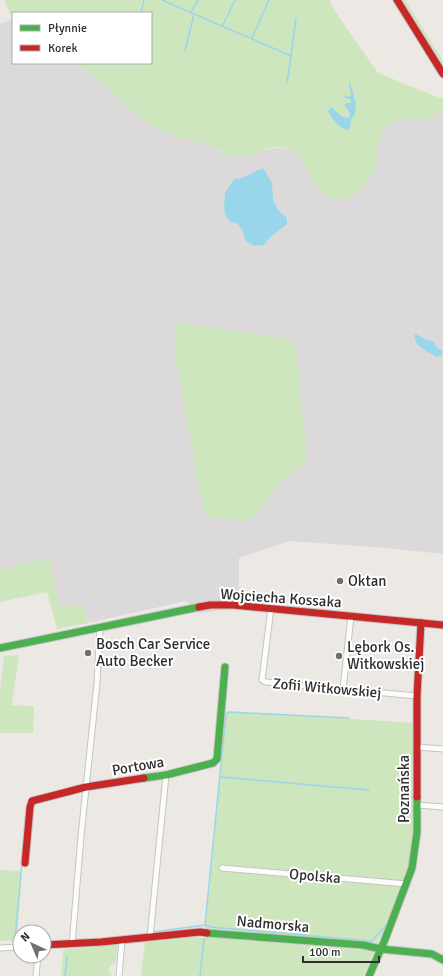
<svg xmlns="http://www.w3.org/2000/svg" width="443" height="976" font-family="Signika,sans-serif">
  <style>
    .industrial { fill: #dcd9db }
    .green { fill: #cee6be }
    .water { fill: #99d6ec }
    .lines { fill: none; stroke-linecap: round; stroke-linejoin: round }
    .stream { stroke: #99d6ec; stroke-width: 1.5 }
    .street-casing { stroke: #c5c4c5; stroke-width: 7 }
    .fast-casing { stroke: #c5c4c5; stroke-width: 9 }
    .jam-casing { stroke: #c5c4c5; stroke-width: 9 }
    .street { stroke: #fcfcfb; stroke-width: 5 }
    .fast { stroke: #4caf50; stroke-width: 7 }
    .jam { stroke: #c62828; stroke-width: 7 }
    .poi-dot { fill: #706f6e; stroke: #fff; stroke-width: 1.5 }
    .labels { text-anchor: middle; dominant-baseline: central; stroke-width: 4; stroke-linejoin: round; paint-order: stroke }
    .poi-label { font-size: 15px; fill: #2e2e2e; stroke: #fff; text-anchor: start }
    .street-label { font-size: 15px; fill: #2e2e2e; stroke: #fff }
  </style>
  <rect width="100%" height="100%" fill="#ece8e4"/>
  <polygon class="industrial" points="13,19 13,63 76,63 123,101 129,109 196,142 211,146 220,152 265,150 282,147 297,153 305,165 313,181 328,196 345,200 364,188 376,168 378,146 383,128 402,119 425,120 443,110 443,554 387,548 290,541 239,558 239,608 200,613 186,601 88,623 83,604 60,608 49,558 0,570 0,24"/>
  <g class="green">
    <path d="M4,0h326l2,7 46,66 62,25 3,-1v13l-18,10 -23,-1 -19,9 -5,18 -2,22 -12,20 -19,12c-5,-1 -13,-1 -18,-4 -21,-14 -16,-39 -43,-49 -11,-3 -33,10 -45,9 -11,0 -19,-5 -28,-9 -14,-7 -30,-8 -44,-14 -14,-5 -36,-20 -44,-32l-47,-38h75v-50h-138v6z"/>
    <polygon points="401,0 405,0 443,61 443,68"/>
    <polygon points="177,322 290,339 296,345 307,462 282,480 258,513 245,521 215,518 204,514 174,351"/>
    <polygon points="49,558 60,608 83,604 88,623 57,629 47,592 0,602 0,570"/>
    <polygon points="19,655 12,705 34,706 33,733 0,733 0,690 4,656"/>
    <polygon points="231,711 414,723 414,832 408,872 382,937 378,943 205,928 226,715 228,712"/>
    <polygon points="0,870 22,871 17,940 0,941"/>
    <polygon points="199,937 199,938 205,938 205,937 374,951 363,976 141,976 145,942"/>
    <polygon points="117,945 116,961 108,969 112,976 61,976 63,950"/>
  </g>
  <g class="water">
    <path d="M350,82l6,22 -1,10 -4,6 -1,8 -3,2c-10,-4 -14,-10 -19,-19l3,-4c6,4 10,12 18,11l1,-5 -6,-8 3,-2h4v-3l-7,-3 1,-2 3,2 3,-2 -2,-9z"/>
    <path d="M263,168l9,15 1,17 5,10 9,8v6l-17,13 -6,8 -10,1 -9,-6 -2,-9 -6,-8 -7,-1 -5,-7 -1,-8 1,-14 9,-14c11,0 18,-7 29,-11z"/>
    <polygon points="416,334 427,340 433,341 437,348 442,350 442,355 437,357 426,351 417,344 414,336"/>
  </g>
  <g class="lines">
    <g class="stream">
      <polyline points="162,0 291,56 296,18"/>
      <polyline points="191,12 198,0"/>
      <polyline points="141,13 144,0"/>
      <polyline points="223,25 235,0"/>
      <polyline points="252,38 269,0"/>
      <polyline points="185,51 194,14"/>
      <polyline points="287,83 291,56"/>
      <polyline points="221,777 369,790"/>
      <polyline points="205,925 226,715 228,712 349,718"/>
      <polyline points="153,932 205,925 211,927 372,941 388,923"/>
      <polyline points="15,939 22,861"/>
      <polyline points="65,976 67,956"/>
      <polyline points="200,976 204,939"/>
    </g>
    <defs>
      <g id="street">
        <polyline points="271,608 262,680 266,682 417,696"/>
        <polyline points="343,689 351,616"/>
        <polyline points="417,747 443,749"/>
        <polyline points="417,805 443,807"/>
        <polyline points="222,868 407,884"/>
        <polyline points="150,937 166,775"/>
        <polyline points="72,945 81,836 97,683 100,627"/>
        <polyline points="0,948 20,947"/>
        <polyline points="36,976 38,956"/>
        <polyline points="119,976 122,940"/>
      </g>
      <g id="fast">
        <polyline points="0,648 199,607"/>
        <polyline points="144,778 166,775 213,763 217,759 225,667"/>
        <polyline points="207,933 363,945 381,949 432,954 443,960"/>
        <polyline points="369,976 384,942 412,868 417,832 417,797"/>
      </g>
      <g id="jam">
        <polyline points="397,0 443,74"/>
        <polyline points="199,607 210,605 233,605 443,625"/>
        <polyline points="417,797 417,696 421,623"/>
        <polyline points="25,863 30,807 32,801 86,787 144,778"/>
        <polyline points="44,945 101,942 200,932 207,933"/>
      </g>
    </defs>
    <use href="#street" class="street-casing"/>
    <use href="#fast" class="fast-casing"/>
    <use href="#jam" class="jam-casing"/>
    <use href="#street" class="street"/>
    <use href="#fast" class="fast"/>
    <use href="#jam" class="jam"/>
  </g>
  <g class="poi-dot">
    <circle cx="340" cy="581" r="4"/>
    <circle cx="88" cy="653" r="4"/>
    <circle cx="339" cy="656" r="4"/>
  </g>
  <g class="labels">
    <g class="poi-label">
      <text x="348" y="581">Oktan</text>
      <text x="96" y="644">Bosch Car Service<tspan x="96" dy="17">Auto Becker</tspan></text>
      <text x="347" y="647">Lębork Os.<tspan x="347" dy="17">Witkowskiej</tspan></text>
    </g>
    <g class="street-label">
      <text transform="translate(281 598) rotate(4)">Wojciecha Kossaka</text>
      <text transform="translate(327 688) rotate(5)">Zofii Witkowskiej</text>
      <text transform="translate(138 766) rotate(-10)">Portowa</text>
      <text transform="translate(404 789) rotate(-90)">Poznańska</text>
      <text transform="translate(315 876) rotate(5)">Opolska</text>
      <text transform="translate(273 924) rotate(5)">Nadmorska</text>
    </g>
  </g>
  <rect x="12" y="12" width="140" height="52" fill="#ffffff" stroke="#ababab"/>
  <rect x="20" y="25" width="20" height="6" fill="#4caf50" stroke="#ababab"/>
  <text x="48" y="32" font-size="12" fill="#2e2e2e">Płynnie</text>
  <rect x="20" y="45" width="20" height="6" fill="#c62828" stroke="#ababab"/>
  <text x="48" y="52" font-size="12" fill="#2e2e2e">Korek</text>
  <g transform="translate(32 944) rotate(316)"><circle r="19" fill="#ffffff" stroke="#ababab"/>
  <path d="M0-3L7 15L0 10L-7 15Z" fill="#706f6e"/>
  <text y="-6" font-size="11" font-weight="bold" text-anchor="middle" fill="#2e2e2e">N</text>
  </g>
  <path d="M303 956v6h76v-6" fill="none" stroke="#2e2e2e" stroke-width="2"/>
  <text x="309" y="956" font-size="12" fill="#2e2e2e" stroke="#ffffff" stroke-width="3" paint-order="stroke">100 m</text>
</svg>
